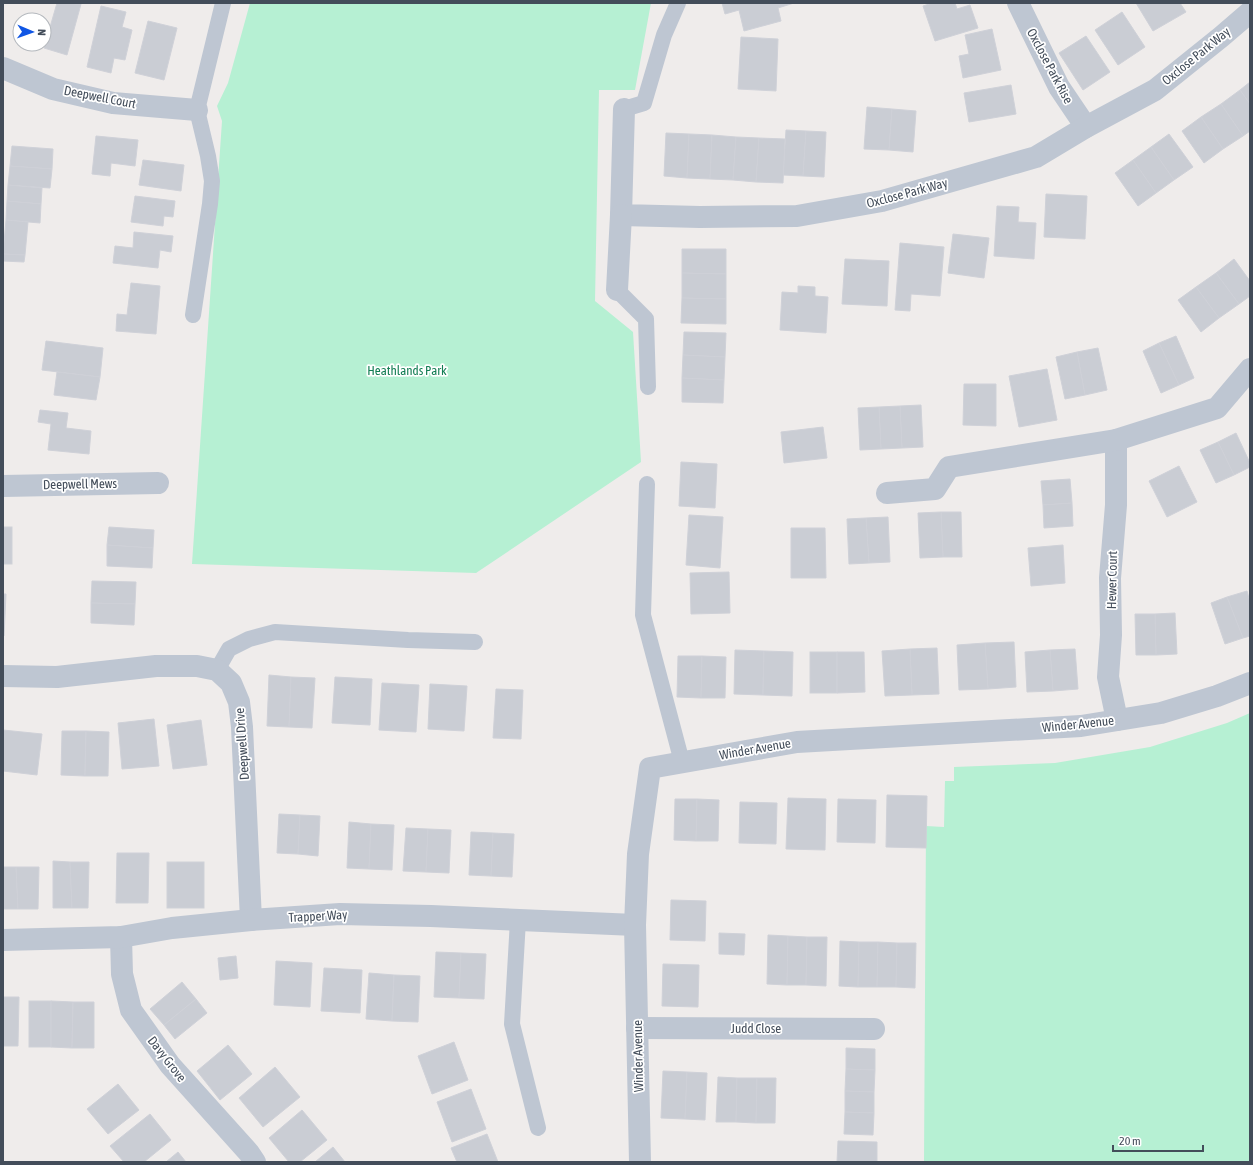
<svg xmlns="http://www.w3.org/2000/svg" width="1253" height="1165" font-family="'Asap Condensed',sans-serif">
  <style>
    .green { fill: #b6f0d3 }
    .building { fill: #cacdd4; stroke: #cfd1d8 }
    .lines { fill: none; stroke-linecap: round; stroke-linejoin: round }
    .service { stroke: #bec6d2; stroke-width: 16 }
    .minor { stroke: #bec6d2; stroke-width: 22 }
    .labels { text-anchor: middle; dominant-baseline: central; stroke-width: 3.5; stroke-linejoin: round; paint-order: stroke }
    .street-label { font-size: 13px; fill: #434d5a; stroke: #fff }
    .park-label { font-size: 13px; fill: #127d53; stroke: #fff }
  </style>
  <rect width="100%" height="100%" fill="#efeceb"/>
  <g class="green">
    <polygon points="250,3 651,3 635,90 599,90 595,301 633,332 641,462 476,573 192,564 222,121 217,106 228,83"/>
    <polygon points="1250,713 1250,1162 924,1162 926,826 944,827 945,781 954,781 954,767 1055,763 1150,747 1227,723"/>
  </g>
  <g class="building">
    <polygon points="57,3 81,4 67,55 44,48"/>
    <polygon points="722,3 794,3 778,8 781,21 744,31 739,10 725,14"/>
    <polygon points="932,3 955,3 957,9 970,5 978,28 935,41 923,6"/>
    <polygon points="1136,3 1180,3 1186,12 1153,31"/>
    <polygon points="101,6 126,12 122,27 132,30 125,60 114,58 111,73 87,67"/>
    <polygon points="1122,12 1145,47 1118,65 1095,30"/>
    <polygon points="148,21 177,28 164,80 135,73"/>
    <polygon points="992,29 1001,70 963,78 959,56 969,54 965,35"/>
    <polygon points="1086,36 1110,72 1083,90 1059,53"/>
    <polygon points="741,37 778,39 776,91 738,89"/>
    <polygon points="1250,82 1250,104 1240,90"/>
    <polygon points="1011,85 1016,114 969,122 964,93"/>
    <polygon points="1240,90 1250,104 1250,131 1243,136 1221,104"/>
    <polygon points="1221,104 1243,136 1223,149 1201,117"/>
    <polygon points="867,107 892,109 889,150 864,149"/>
    <polygon points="892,109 916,111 913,152 889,150"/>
    <polygon points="1201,117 1223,149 1204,163 1182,131"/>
    <polygon points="786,130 806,131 803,176 783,175"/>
    <polygon points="806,131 826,132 824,177 803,176"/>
    <polygon points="666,133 689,134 687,178 664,176"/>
    <polygon points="689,134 712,135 710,179 687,178"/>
    <polygon points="1169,134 1193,167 1174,180 1151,147"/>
    <polygon points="712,135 736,137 733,180 710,179"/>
    <polygon points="96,136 138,140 135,166 111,163 110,176 92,174"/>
    <polygon points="736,137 759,138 756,182 733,180"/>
    <polygon points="759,138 785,139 783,183 756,182"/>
    <polygon points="12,146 53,149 52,169 10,166"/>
    <polygon points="1151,147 1174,180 1156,193 1133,160"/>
    <polygon points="143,160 184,165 181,191 139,185"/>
    <polygon points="1133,160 1156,193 1138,206 1115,173"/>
    <polygon points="10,166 52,169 50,188 8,185"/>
    <polygon points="8,185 42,188 41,204 7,201"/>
    <polygon points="1046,194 1087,196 1085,239 1044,237"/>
    <polygon points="135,196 175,201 173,217 164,216 163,226 131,222"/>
    <polygon points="7,201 41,204 40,223 6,220"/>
    <polygon points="997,206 1019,207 1018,222 1036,223 1034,259 994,256"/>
    <polygon points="6,220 28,222 25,255 3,254"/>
    <polygon points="134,232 173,236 171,252 160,250 158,268 113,263 115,246 133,248"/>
    <polygon points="953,234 989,238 984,278 948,273"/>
    <polygon points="3,243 3,254 25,255 24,262 3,261"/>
    <polygon points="900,243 944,247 940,296 911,294 910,311 895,310"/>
    <polygon points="682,249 726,249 726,274 682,273"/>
    <polygon points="845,259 889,261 887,306 842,304"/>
    <polygon points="1234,259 1250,281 1250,296 1239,304 1216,273"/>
    <polygon points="682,273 726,274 726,299 682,298"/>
    <polygon points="1216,273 1239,304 1219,318 1196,287"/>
    <polygon points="131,283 160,286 156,334 116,331 117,314 127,315"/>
    <polygon points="798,286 815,287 815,296 828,297 826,333 780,330 782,292 798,293"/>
    <polygon points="1196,287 1219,318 1201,332 1178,300"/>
    <polygon points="682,298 726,299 726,324 681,323"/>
    <polygon points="684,332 726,333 725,357 683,355"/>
    <polygon points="1176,336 1194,378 1179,385 1159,343"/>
    <polygon points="46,341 103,348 100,377 42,370"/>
    <polygon points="1159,343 1179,385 1161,393 1143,351"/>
    <polygon points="1098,348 1107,390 1085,395 1077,352"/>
    <polygon points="1077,352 1085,395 1065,399 1056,357"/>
    <polygon points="683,355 725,357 724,380 682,378"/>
    <polygon points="1047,369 1057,420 1019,427 1009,376"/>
    <polygon points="57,372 100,377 96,400 54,395"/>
    <polygon points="682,378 724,380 723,403 682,402"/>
    <polygon points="964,384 996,384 996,426 963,425"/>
    <polygon points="921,405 923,447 902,448 900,406"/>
    <polygon points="900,406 902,448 881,449 879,407"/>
    <polygon points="879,407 881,449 860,450 858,408"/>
    <polygon points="40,410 68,413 66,428 91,431 89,454 48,450 51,424 38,422"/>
    <polygon points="823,427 827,458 784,463 781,432"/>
    <polygon points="1236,433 1250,463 1250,467 1234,475 1218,442"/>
    <polygon points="1218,442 1234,475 1216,483 1200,450"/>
    <polygon points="681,462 717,464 715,508 679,506"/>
    <polygon points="1179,466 1197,502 1167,517 1149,481"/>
    <polygon points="1070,479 1072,503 1043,505 1041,481"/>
    <polygon points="1072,503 1073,526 1044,528 1043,505"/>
    <polygon points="941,512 961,512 962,557 943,557"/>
    <polygon points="941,512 943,557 920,558 918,513"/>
    <polygon points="689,515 723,517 720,568 686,565"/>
    <polygon points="888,517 890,562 869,563 866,518"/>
    <polygon points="866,518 869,563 849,564 847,519"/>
    <rect x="3" y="527" width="9" height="37"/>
    <polygon points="109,527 154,530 153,548 107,545"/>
    <polygon points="791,528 825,528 826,578 791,578"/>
    <polygon points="107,545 153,548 152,568 107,566"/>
    <polygon points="1063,545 1065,583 1031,586 1028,548"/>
    <polygon points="729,572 730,613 691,614 690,573"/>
    <polygon points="92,581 136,582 135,604 91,603"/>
    <polygon points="1247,591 1250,602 1250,636 1243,638 1227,597"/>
    <polygon points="3,594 6,594 4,636 3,636"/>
    <polygon points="1227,597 1243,638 1225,644 1211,603"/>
    <polygon points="91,603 135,604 134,625 91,623"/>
    <polygon points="1175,613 1177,654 1156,655 1155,614"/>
    <polygon points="1135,614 1155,614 1156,655 1136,655"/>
    <polygon points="1014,642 1016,687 988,689 985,643"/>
    <polygon points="985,643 988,689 959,690 957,645"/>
    <polygon points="937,648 939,694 912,695 910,649"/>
    <polygon points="910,649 912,695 885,696 882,651"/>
    <polygon points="1075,649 1078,689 1053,691 1050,650"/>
    <polygon points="735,650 764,651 763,695 734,694"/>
    <polygon points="1050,650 1053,691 1027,692 1025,652"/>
    <polygon points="764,651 793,652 792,696 763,695"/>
    <rect x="810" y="652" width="27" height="41"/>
    <polygon points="837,652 864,652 865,692 837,693"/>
    <polygon points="678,656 702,656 701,698 677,697"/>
    <polygon points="702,656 726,657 725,698 701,698"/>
    <polygon points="269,675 291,677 289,727 267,726"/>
    <polygon points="291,677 315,678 312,728 289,727"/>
    <polygon points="335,677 372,679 370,725 332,723"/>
    <polygon points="382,683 419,685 416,732 379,730"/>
    <polygon points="430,684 467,686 464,731 428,729"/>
    <polygon points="496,689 523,690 521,739 493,738"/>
    <polygon points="154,719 159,766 122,769 118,723"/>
    <polygon points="201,720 207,765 173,769 167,725"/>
    <polygon points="3,730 42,734 37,775 3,771"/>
    <polygon points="62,731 86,731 85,776 61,775"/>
    <polygon points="86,731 109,732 108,776 85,776"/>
    <polygon points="887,795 927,796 926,848 886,847"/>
    <polygon points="788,798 826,799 825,850 786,849"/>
    <polygon points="675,799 697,799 696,841 674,840"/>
    <polygon points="697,799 719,800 718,841 696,841"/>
    <polygon points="838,799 876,800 875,843 837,842"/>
    <polygon points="740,802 777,803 776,844 739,843"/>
    <polygon points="279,814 300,815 298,854 277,853"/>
    <polygon points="300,815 320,816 318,856 298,854"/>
    <polygon points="349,822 371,824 369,869 347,868"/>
    <polygon points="371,824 394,825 392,870 369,869"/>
    <polygon points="406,828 428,829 426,872 403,871"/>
    <polygon points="428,829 451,830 449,873 426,872"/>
    <polygon points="471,832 493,833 491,876 469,875"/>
    <polygon points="493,833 514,834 512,877 491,876"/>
    <polygon points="117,853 149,853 148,903 116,903"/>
    <polygon points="53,861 70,862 72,908 53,908"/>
    <polygon points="70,862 89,862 88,908 72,908"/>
    <rect x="167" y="862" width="37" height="46"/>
    <polygon points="3,867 16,867 18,909 3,909"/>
    <polygon points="16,867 39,867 38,909 18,909"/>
    <polygon points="671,900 706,901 705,941 670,940"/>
    <polygon points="719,933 745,934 744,955 719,954"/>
    <polygon points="768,935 788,936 787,985 767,984"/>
    <polygon points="788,936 807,937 806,985 787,985"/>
    <polygon points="807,937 827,937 826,986 806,985"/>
    <polygon points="840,941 859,942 858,987 839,986"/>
    <polygon points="859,942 878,942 877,987 858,987"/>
    <polygon points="878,942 897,943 896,987 877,987"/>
    <polygon points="897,943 916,943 915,988 896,987"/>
    <polygon points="436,952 461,953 459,998 434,997"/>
    <polygon points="461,953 486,954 484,999 459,998"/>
    <polygon points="236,956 238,978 220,980 218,958"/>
    <polygon points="276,961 312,963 310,1007 274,1005"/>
    <polygon points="663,964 699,965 698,1007 662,1006"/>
    <polygon points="324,968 362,970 360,1013 321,1011"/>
    <polygon points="369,973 394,975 392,1021 366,1019"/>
    <polygon points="394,975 420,976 418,1022 392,1021"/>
    <polygon points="182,982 196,999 164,1025 150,1009"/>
    <polygon points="3,997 19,997 18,1046 3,1046"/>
    <polygon points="196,999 207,1013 175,1039 164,1025"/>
    <rect x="29" y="1001" width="22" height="46"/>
    <polygon points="51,1001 73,1002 72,1048 51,1047"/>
    <polygon points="73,1002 94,1002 94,1048 72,1048"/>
    <polygon points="454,1042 468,1080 432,1094 418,1056"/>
    <polygon points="228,1045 252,1074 220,1100 197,1071"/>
    <polygon points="846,1048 875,1049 875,1070 846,1069"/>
    <polygon points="275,1067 300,1097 263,1127 239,1098"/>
    <polygon points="846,1069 875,1070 874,1092 845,1091"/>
    <polygon points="663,1071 687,1072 685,1119 661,1118"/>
    <polygon points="687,1072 707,1073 705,1120 685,1119"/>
    <polygon points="718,1077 737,1078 736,1122 716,1122"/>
    <polygon points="737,1078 757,1078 756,1123 736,1122"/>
    <polygon points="757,1078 776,1078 775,1123 756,1123"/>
    <polygon points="118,1084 139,1110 108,1134 87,1109"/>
    <polygon points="471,1089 486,1129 452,1142 437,1102"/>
    <polygon points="845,1091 874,1092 874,1113 845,1112"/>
    <polygon points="302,1110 327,1140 300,1162 289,1162 269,1138"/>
    <polygon points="845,1112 874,1113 873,1135 844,1134"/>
    <polygon points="150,1114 171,1140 144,1162 124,1162 110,1146"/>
    <polygon points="487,1134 498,1162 457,1162 451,1148"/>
    <polygon points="838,1141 877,1142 877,1162 837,1162"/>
    <polygon points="333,1147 345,1162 315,1162"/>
    <polygon points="178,1152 186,1162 166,1162"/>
  </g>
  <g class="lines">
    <g class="service">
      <polyline points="624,109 644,103 664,35 678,3"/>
      <polyline points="617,290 646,319 648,387"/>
      <polyline points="193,315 210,204 212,181 208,156 197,110 223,3"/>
      <polyline points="647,484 643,615 682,762"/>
      <polyline points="217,670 229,649 249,639 275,632 408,640 475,642"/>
      <polyline points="518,920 512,1024 538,1128"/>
    </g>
    <g class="minor">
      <polyline points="1018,3 1059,87 1086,127"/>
      <polyline points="3,68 53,89 113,103 197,110"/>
      <polyline points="624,109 621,215 700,217 797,216 882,201 1036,157 1086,127 1155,90 1221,37 1250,12"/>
      <polyline points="617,290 621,215"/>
      <polyline points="1116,440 1116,505 1110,578 1111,635 1108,677 1117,720"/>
      <polyline points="3,486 158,483"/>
      <polyline points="887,493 935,489 949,467 1116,440 1217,408 1250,369"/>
      <polyline points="3,676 57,677 156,666 197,666 217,670 231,683 239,702 242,727 251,920"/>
      <polyline points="121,937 122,974 131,1010 170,1065 249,1153 255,1162"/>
      <polyline points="3,940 121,937 172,928 251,920 340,914 431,916 635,925"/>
      <polyline points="637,1028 874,1029"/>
      <polyline points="640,1162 635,925 638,854 650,768 797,742 1081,726 1161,713 1217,696 1250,683"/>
    </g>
  </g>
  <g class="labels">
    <g class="street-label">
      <text transform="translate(1196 56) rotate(-39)">Oxclose Park Way</text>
      <text transform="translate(1050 66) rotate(62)">Oxclose Park Rise</text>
      <text transform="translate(100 97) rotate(11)">Deepwell Court</text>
      <text transform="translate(907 193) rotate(-15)">Oxclose Park Way</text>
      <text transform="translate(80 484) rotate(-1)">Deepwell Mews</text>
      <text transform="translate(1112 580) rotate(-89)">Hewer Court</text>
      <text transform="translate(1078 724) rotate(-6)">Winder Avenue</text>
      <text transform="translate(242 744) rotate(-94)">Deepwell Drive</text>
      <text transform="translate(755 749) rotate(-10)">Winder Avenue</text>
      <text transform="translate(318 916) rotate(-3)">Trapper Way</text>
      <text x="756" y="1028">Judd Close</text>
      <text transform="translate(638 1056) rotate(-91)">Winder Avenue</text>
      <text transform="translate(167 1059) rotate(52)">Davy Grove</text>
    </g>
    <g class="park-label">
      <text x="407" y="370">Heathlands Park</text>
    </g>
  </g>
  <rect width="1253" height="1165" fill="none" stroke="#434d5a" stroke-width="8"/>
  <g transform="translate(32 32) rotate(92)"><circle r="19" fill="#ffffff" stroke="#b4b8bd"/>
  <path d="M0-3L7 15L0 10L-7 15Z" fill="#1056e4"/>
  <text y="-6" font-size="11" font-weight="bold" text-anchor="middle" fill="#434d5a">N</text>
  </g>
  <path d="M1113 1145v6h90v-6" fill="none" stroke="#434d5a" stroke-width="2"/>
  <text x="1119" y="1145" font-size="12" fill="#434d5a" stroke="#ffffff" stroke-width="3" paint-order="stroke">20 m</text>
</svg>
